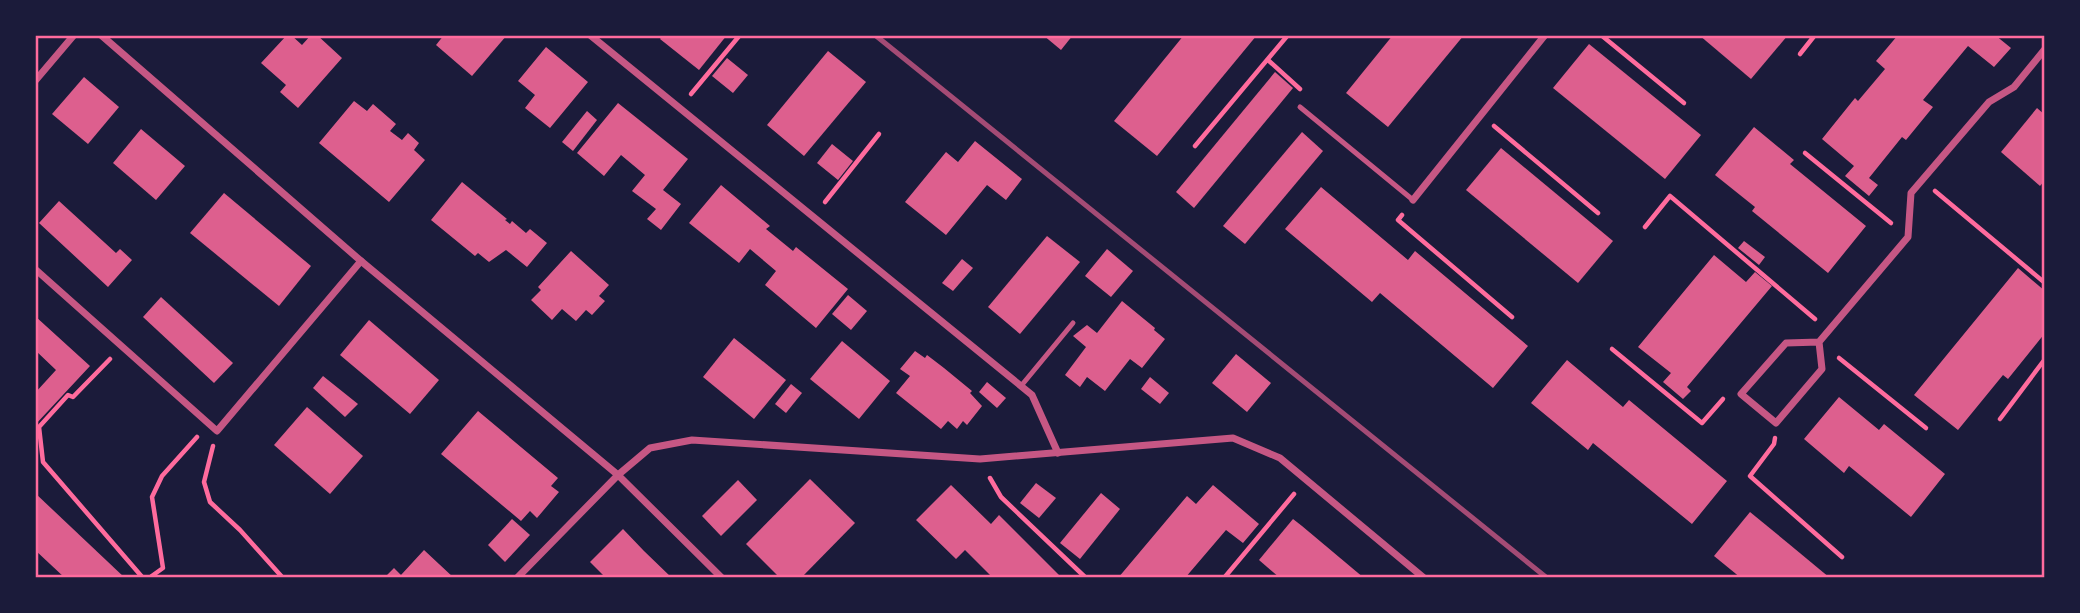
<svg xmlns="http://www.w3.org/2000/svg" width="2080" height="613" font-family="'Varela Round',sans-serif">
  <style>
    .building { fill: #dd5f8e }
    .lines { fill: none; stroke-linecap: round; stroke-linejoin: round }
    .path { stroke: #ff6b9d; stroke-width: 4.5 }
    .service { stroke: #c65784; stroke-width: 5 }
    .minor { stroke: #c65784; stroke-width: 7 }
    .rail { stroke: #a44b75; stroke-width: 5 }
    .neatline { fill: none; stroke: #ff6b9d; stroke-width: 2.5 }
  </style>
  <rect width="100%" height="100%" fill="#1b1b3a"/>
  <g class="building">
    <polygon points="287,35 291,35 302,45 311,35 317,35 342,58 298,108 280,92 286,85 261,63"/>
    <polygon points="444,35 507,35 472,76 436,45"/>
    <polygon points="663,35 727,35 699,70 660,39"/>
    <polygon points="1043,35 1073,35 1061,50"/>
    <polygon points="1184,35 1257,35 1157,156 1114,121"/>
    <polygon points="1393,35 1464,35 1388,127 1346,93"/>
    <polygon points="1699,35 1788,35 1751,79"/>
    <polygon points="1898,35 1995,35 2011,48 1994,67 1968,46 1923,100 1933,107 1906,140 1902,137 1869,178 1878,185 1869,196 1845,176 1854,166 1822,139 1855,98 1858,101 1885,69 1876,61"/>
    <polygon points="1589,44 1701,135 1665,179 1553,88"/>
    <polygon points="546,47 588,82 550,128 525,108 535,95 518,81"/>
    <polygon points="828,51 866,82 804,156 767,125"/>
    <polygon points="727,58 748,75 733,93 712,76"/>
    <polygon points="1275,72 1293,88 1194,208 1176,192"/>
    <polygon points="84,77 119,107 88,144 52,114"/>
    <polygon points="354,101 367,111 373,104 396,124 390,131 402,140 408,133 419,143 414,150 425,160 389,202 319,143"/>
    <polygon points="618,103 688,159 663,190 681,204 661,230 647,219 656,209 632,191 645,175 621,155 604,176 577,153"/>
    <polygon points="2037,108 2045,115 2045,180 2040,186 2001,152"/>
    <polygon points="587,111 597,120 573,151 562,142"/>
    <polygon points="1754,127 1794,160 1790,164 1866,226 1828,273 1752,211 1755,207 1715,175"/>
    <polygon points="141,129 185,166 156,200 113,163"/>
    <polygon points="1302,132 1323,151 1245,244 1223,226"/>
    <polygon points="975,141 1022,179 1006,200 987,185 946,235 905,202 946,152 958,162"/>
    <polygon points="832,144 853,161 838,180 817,163"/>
    <polygon points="1501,148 1613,241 1578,283 1466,190"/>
    <polygon points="462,182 507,219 505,220 510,224 512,221 526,233 530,229 547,243 527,267 506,250 489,262 478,253 475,256 431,220"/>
    <polygon points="721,185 770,226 766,229 793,251 796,247 848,289 816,328 765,285 776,271 750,249 739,263 689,223"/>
    <polygon points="1321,187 1408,260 1415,251 1528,346 1493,388 1380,293 1372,302 1285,229"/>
    <polygon points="224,193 311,266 279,306 190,233"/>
    <polygon points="59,201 116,253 120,249 132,260 108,287 39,223"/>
    <polygon points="1047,236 1080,262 1020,334 988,307"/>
    <polygon points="1744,241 1765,257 1759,265 1738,248"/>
    <polygon points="1107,249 1133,271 1111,297 1085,276"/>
    <polygon points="571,251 609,285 599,296 605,301 592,315 586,310 576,321 562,309 552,320 531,300 541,290 538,287"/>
    <polygon points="1714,255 1746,282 1755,272 1772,286 1687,387 1691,391 1683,399 1663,382 1671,373 1638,347"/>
    <polygon points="962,259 973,268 953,291 942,283"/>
    <polygon points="2018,268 2045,291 2045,333 2008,379 2003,375 1958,430 1914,395"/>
    <polygon points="848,295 867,311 851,330 832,314"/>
    <polygon points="161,297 233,363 214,383 143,317"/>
    <polygon points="1122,301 1155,328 1154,330 1165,339 1142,368 1130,359 1105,391 1087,377 1080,387 1065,375 1086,347 1073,336 1087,325 1097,333"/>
    <polygon points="35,316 90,366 35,425 35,393 56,370 35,350"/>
    <polygon points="369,320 439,380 410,414 340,355"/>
    <polygon points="734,338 786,380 754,419 703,377"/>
    <polygon points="842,341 890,381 859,419 810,379"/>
    <polygon points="915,351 925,358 927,355 944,368 972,391 970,393 982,406 967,425 963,421 957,429 948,421 941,429 896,393 910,376 900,369"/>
    <polygon points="1236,354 1271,383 1247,412 1212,383"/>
    <polygon points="1567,360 1623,407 1629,400 1727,481 1692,524 1593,443 1588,450 1531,403"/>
    <polygon points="323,376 358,404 345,417 313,388"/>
    <polygon points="1150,377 1169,393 1160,404 1141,389"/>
    <polygon points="987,382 1006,398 997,408 979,392"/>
    <polygon points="791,384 802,393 786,413 775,404"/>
    <polygon points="1839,397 1879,430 1884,424 1945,474 1911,517 1849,466 1844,473 1804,439"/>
    <polygon points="307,407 363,456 330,494 274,445"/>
    <polygon points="478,411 558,478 551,486 559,492 537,518 530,511 521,521 441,454"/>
    <polygon points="810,479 855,523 801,578 780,578 746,544"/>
    <polygon points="738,480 757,500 721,536 702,516"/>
    <polygon points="1036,483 1056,498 1039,518 1020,503"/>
    <polygon points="951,485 991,524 999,515 1062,578 993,578 965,550 956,559 916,520"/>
    <polygon points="1213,485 1259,524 1243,543 1226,530 1185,578 1118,578 1187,496 1196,504"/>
    <polygon points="35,493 125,578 65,578 35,550"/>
    <polygon points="1101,493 1120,509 1080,559 1060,543"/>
    <polygon points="1750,512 1789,544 1830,578 1741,578 1714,556"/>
    <polygon points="512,519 530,535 505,562 488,545"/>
    <polygon points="1293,519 1302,526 1364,578 1280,578 1259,560"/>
    <polygon points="623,529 644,551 672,578 606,578 590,562"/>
    <polygon points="424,550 454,578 384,578 394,568 401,575"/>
  </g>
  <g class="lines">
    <g class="path">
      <polyline points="1601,35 1684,103"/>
      <polyline points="1800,54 1815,35"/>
      <polyline points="1268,60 1300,89"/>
      <polyline points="691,94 740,35"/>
      <polyline points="1494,126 1598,213"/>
      <polyline points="1195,146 1288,35"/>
      <polyline points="1805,153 1891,223"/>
      <polyline points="1935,191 2045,283"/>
      <polyline points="825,202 879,134"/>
      <polyline points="1402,215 1398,220 1512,317"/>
      <polyline points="1645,227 1670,196 1815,319"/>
      <polyline points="1612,349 1702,423 1723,399"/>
      <polyline points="1839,358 1926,428"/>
      <polyline points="110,359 73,397 68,395 39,427 43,462 143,578"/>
      <polyline points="2000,419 2045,359"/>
      <polyline points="1775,438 1774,444 1750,476 1842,557"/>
      <polyline points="213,446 204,482 210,502 240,530 283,578"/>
      <polyline points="990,478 1001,497 1086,578"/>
      <polyline points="149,578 163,568 152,497 162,476 197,437"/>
      <polyline points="1224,578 1294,494"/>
    </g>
    <g class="service">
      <polyline points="1300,107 1413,200"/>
      <polyline points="1021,386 1073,323"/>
    </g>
    <g class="minor">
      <polyline points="101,35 361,261 618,475 650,448 692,440 980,459 1233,438 1280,458 1424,578"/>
      <polyline points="590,35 1032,395 1058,453"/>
      <polyline points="35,81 74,35"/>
      <polyline points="1413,200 1545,35"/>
      <polyline points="35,269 217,431 361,261"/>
      <polyline points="1819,342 1822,369 1776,423 1741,394 1786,343 1819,342 1908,237 1911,193 1989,102 2014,87 2045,49"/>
      <polyline points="517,578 618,475 722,578"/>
    </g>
    <polyline class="rail" points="875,35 1547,578"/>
  </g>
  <rect width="2080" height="613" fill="none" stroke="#1b1b3a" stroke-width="74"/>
  <rect x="37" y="37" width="2006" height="539" class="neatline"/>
</svg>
